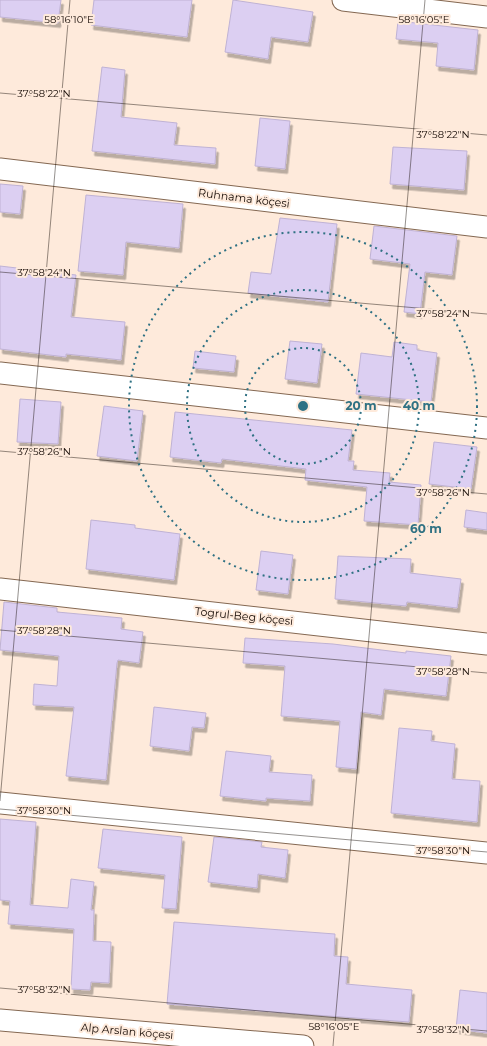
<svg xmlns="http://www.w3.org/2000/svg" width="487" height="1046" font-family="Montserrat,sans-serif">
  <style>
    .building { fill: #dccff2; stroke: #bfb2d4; filter: url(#shadow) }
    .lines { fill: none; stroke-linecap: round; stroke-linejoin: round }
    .minor-casing { stroke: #846852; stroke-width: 23 }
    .minor { stroke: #fff; stroke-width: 21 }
    .ticks { fill: none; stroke: #150a04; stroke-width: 1; stroke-opacity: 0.45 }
    .ring { fill: none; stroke: #2f7183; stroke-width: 2; stroke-dasharray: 2 4 }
    .labels { text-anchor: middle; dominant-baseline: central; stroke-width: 4; stroke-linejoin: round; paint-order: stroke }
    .street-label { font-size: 11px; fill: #150a04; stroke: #feeadb }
    .ticks-label { font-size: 10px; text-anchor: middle; fill: #150a04; stroke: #feeadb; stroke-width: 4; stroke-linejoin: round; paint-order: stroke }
    .centre { fill: #2f7183; stroke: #feeadb; stroke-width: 2 }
    .ring-label { font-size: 12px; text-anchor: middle; font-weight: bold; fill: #2f7183; stroke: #feeadb; stroke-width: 4; stroke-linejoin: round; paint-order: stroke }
  </style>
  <defs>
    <filter id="shadow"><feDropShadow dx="2.5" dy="4.5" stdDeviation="0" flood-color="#0004"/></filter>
  </defs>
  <rect width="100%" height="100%" fill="#feeadb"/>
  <g class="building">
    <polygon points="0,0 61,0 58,23 0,17"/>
    <polygon points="94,0 192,0 187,37 91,25"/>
    <polygon points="233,0 313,12 308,42 271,37 268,59 225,52"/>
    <polygon points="398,21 478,30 474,70 436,66 438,43 396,39"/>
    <polygon points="102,67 125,70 121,117 177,123 174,145 216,148 215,164 92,151"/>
    <polygon points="260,118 290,121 285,169 255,166"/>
    <polygon points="393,147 467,151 464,190 390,184"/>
    <polygon points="0,184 23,186 20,214 0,212"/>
    <polygon points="86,195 183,204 179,248 126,242 123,275 78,271"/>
    <polygon points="280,218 337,224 328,302 248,293 251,272 271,274"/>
    <polygon points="374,226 457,236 452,275 425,272 420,314 404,312 410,264 370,259"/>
    <polygon points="0,266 76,275 71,317 125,322 121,360 66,354 66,357 0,349"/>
    <polygon points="290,341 322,344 317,383 285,379"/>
    <polygon points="394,342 417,345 417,350 437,353 431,402 356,394 361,353 392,357"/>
    <polygon points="195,351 236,356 234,372 193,368"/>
    <polygon points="20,399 61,402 58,444 17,442"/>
    <polygon points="104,406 143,411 137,461 97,456"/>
    <polygon points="175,412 352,430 348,461 354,461 353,470 390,473 389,482 421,485 418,525 364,521 367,487 305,480 306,469 222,459 221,463 170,457"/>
    <polygon points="434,442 477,447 471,489 429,484"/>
    <polygon points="466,510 487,513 487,530 464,527"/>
    <polygon points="91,520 135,525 135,528 180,534 174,580 86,569"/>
    <polygon points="261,551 293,555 288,594 256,590"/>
    <polygon points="338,556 411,559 410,573 461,579 457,608 407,602 406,606 335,599"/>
    <polygon points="4,602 57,608 57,612 122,618 121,629 143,632 139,663 118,660 117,663 106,780 66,776 74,707 33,705 34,684 57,686 59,656 0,650"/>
    <polygon points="245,638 333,644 406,653 406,651 451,656 446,696 384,689 381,715 361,712 356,769 336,767 340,721 281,716 285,666 243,663"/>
    <polygon points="154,707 206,713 204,728 192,727 189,751 150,746"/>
    <polygon points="399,728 432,731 431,741 455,744 452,779 480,781 477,822 391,813"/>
    <polygon points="226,751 271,756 269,772 312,775 310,801 266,798 266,801 220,796"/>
    <polygon points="0,819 36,822 30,905 68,908 71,879 94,882 91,910 94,910 93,941 111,942 109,983 91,982 90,990 71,989 74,929 8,924 10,901 0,900"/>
    <polygon points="103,829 182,837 176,909 162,908 165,875 98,868"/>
    <polygon points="214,837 262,842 261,847 288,850 285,878 258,874 257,888 208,882"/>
    <polygon points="174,922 335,934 334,956 348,957 346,984 412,990 409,1022 167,1004"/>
    <polygon points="460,990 487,993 487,1033 456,1029"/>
  </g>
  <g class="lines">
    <defs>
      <g id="minor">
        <polyline points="343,0 487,17"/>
        <polyline points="0,169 487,227"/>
        <polyline points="0,373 487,428"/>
        <polyline points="0,589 487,644"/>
        <polyline points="0,803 487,853"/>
        <polyline points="0,1020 303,1046"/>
      </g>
    </defs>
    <use href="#minor" class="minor-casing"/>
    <use href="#minor" class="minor"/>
  </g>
  <path class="ticks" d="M0,93l487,42M0,272l487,42M0,451l487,43M0,630l487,43M0,801l70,-801M0,809l487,43M0,988l487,43M333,1046l92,-1046"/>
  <g class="ring">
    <circle cx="303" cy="406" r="58"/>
    <circle cx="303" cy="406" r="116"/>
    <circle cx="303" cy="406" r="174"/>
  </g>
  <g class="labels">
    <g class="street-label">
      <text transform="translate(244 198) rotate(7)">Ruhnama köçesi</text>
      <text transform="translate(244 616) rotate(6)">Togrul-Beg köçesi</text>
      <text transform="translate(127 1031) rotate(5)">Alp Arslan köçesi</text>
    </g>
  </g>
  <g class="ticks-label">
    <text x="69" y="23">58°16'10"E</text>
    <text x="424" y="23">58°16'05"E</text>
    <text x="44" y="97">37°58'22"N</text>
    <text x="443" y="138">37°58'22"N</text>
    <text x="44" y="276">37°58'24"N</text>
    <text x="443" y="317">37°58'24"N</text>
    <text x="44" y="455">37°58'26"N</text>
    <text x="443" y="496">37°58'26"N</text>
    <text x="44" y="634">37°58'28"N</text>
    <text x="443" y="675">37°58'28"N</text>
    <text x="44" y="814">37°58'30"N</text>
    <text x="443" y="854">37°58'30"N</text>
    <text x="44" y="993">37°58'32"N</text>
    <text x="334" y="1030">58°16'05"E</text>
    <text x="443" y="1033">37°58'32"N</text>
  </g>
  <circle cx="303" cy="406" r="6" class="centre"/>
  <g class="ring-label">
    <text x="361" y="410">20 m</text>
    <text x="419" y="410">40 m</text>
    <text x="426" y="533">60 m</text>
  </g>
</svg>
